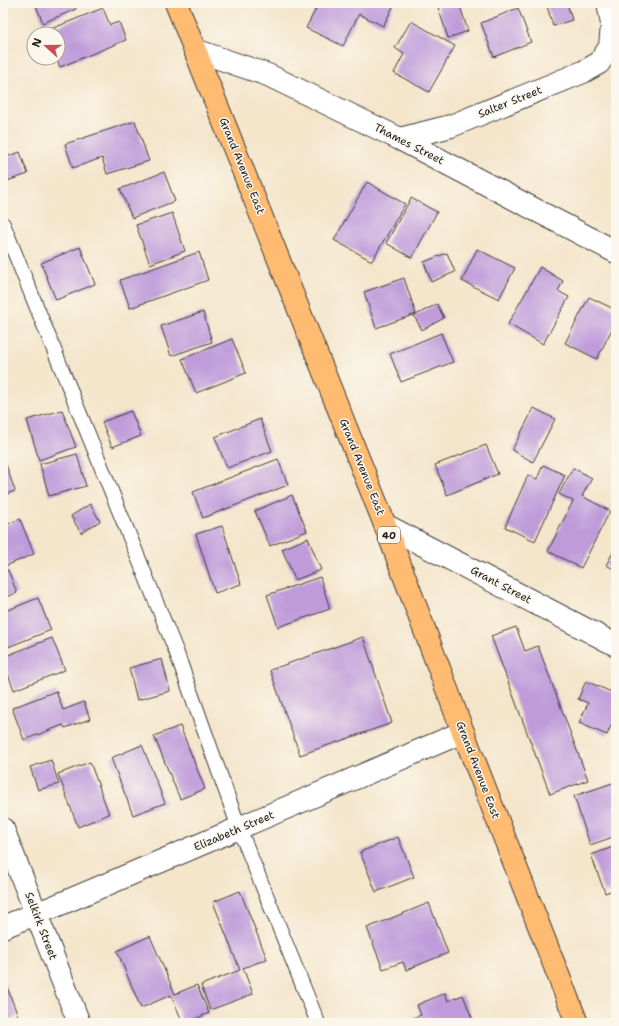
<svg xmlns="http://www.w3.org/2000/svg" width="619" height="1026" font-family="'Shantell Sans',sans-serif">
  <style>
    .building { fill: #bf9bda }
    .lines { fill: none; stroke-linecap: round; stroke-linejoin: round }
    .lane-casing { stroke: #3c3a36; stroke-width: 16 }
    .street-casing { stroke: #3c3a36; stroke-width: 24 }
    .primary-casing { stroke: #3c3a36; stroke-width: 24 }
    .lane { stroke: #fff; stroke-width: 14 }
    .street { stroke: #fff; stroke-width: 22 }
    .primary { stroke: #febb71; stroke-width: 22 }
    .labels { text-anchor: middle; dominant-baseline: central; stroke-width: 3; stroke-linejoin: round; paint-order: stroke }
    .shield { fill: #fbf7ec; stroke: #5f5e5a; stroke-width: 1 }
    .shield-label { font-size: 10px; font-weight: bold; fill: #1c1c1c }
    .street-label { font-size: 11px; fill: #1c1c1c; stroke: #fbf7ec }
  </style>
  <rect width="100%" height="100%" fill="#fbf7ec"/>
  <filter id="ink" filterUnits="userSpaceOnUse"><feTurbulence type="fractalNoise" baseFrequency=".025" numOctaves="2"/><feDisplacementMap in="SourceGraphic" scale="8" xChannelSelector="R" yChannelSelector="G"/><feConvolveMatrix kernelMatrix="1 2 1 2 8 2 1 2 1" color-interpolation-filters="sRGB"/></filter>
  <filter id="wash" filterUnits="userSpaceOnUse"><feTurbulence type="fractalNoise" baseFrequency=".012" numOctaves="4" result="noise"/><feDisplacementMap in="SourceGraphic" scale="16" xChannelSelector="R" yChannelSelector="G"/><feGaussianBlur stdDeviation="0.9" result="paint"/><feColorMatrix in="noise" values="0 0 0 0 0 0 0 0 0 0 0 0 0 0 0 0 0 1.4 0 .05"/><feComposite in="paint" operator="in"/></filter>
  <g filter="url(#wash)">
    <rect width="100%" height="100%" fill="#f4e5cb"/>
    <g id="blocks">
      <g class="building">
        <polygon points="35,3 74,3 76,9 43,23"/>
        <polygon points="319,3 395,3 383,26 359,14 343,46 306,28"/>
        <polygon points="451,3 459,3 468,31 448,38 438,7"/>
        <polygon points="546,3 567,3 572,20 553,26"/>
        <polygon points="103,8 110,25 119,22 126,40 60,67 56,58 58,58 58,34 47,34 46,31"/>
        <polygon points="518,8 531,42 494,57 481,23"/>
        <polygon points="411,21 455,46 429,92 394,73 404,54 395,48"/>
        <polygon points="135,121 149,161 107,174 102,158 73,168 65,144"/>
        <polygon points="20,152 28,174 4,182 3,178 3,158"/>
        <polygon points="164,172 175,201 132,218 120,189"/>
        <polygon points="367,182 405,204 372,261 334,240"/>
        <polygon points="411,198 437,212 412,258 386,243"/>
        <polygon points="172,213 185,251 150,264 136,225"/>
        <polygon points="80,247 95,284 56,300 41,263"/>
        <polygon points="477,249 515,268 499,299 462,281"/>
        <polygon points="199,252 208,280 130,308 120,280"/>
        <polygon points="447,253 455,272 431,282 424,262"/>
        <polygon points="540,267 563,281 558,291 569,297 543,344 508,324"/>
        <polygon points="404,278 416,314 376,328 364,292"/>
        <polygon points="589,297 616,310 616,321 597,359 565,343"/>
        <polygon points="437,304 444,318 422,330 414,316"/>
        <polygon points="203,312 212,342 171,356 161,326"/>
        <polygon points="441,333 453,362 401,382 390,354"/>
        <polygon points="232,339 246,373 196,393 182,359"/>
        <polygon points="534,408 555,419 533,462 512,450"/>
        <polygon points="62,410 76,447 39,460 27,420"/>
        <polygon points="131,411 141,436 112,447 102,422"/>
        <polygon points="260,419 272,451 227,468 215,437"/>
        <polygon points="486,445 498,474 447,495 435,465"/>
        <polygon points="77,454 86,486 49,496 40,464"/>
        <polygon points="3,456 15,491 3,495"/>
        <polygon points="278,459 288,485 203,518 193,492"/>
        <polygon points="543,465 565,475 535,541 505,527 528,475 537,479"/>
        <polygon points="573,468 592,478 582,496 610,511 581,568 548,551 573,501 559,494"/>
        <polygon points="292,495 307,531 270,546 255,511"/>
        <polygon points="90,504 100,521 81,533 71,516"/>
        <polygon points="20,519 34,554 3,567 3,526"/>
        <polygon points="222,526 241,584 215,593 196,534"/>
        <polygon points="308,538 321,570 295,580 282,549"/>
        <polygon points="616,547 616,570 606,565"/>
        <polygon points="8,570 17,593 3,598 3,573"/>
        <polygon points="320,577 330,609 278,627 267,595"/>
        <polygon points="38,598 51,630 3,649 3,612"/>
        <polygon points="516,627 525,651 538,646 588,780 550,794 491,636"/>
        <polygon points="363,637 392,723 300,755 270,670"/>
        <polygon points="52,638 65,670 14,690 3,661 3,657"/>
        <polygon points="162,659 170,691 137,700 129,668"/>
        <polygon points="586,681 616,694 616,714 607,735 579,723 588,703 578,699"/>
        <polygon points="56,691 63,710 84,702 90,719 65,728 63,725 24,740 12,708"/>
        <polygon points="180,726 205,789 180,799 154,736"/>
        <polygon points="142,745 165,803 133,815 111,758"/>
        <polygon points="51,760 59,784 38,790 30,767"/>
        <polygon points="90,762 109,814 78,827 58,774"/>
        <polygon points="613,783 616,791 616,836 590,845 574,796"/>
        <polygon points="398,837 414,877 376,892 360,852"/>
        <polygon points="616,846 616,889 605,893 591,855"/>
        <polygon points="240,891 267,959 243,968 253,994 210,1010 201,985 240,970 213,902"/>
        <polygon points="429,903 448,953 406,970 403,962 383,969 367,928"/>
        <polygon points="150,936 175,994 197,985 209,1013 186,1023 183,1023 171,995 141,1008 117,951"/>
        <polygon points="3,977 18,1016 3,1022"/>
        <polygon points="445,993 448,1001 463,995 474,1023 401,1023 421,1015 417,1005"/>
      </g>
    </g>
  </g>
  <g filter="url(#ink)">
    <use href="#blocks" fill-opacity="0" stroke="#3c3a36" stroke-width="1"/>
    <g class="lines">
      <defs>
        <polyline id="lane" points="3,224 176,651 239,828 318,1023"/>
        <g id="street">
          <polyline points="195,50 268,75 400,139 616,252"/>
          <polyline points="400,139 451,126 583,72 599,63 610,47 612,24 608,3"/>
          <polyline points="385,525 616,645"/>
          <polyline points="3,829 79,1023"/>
          <polyline points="3,927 58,905 239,828 463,732"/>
        </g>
        <polyline id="primary" points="176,3 385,525 463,732 577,1023"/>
      </defs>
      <use href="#lane" class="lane-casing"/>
      <use href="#street" class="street-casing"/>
      <use href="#primary" class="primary-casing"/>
      <use href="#lane" class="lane"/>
      <use href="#street" class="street"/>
      <use href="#primary" class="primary"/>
    </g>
  </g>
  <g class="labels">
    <rect class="shield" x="378" y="527" width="22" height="16" rx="3"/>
    <g class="shield-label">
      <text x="389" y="535">40</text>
    </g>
    <g class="street-label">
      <text transform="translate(510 102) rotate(-22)">Salter Street</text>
      <text transform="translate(409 144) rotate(27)">Thames Street</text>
      <text transform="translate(242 166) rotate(68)">Grand Avenue East</text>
      <text transform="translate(362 467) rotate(68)">Grand Avenue East</text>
      <text transform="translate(501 585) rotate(28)">Grant Street</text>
      <text transform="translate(478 770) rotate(69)">Grand Avenue East</text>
      <text transform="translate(234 831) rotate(-23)">Elizabeth Street</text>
      <text transform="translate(41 926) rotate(69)">Selkirk Street</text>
    </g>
  </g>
  <rect width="619" height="1026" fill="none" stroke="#fbf7ec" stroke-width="16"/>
  <g transform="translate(46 46) rotate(291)"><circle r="19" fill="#fbf7ec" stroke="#a29f99"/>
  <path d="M0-3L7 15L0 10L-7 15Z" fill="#d1495b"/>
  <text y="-6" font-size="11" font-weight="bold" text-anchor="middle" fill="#1c1c1c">N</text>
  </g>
</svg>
